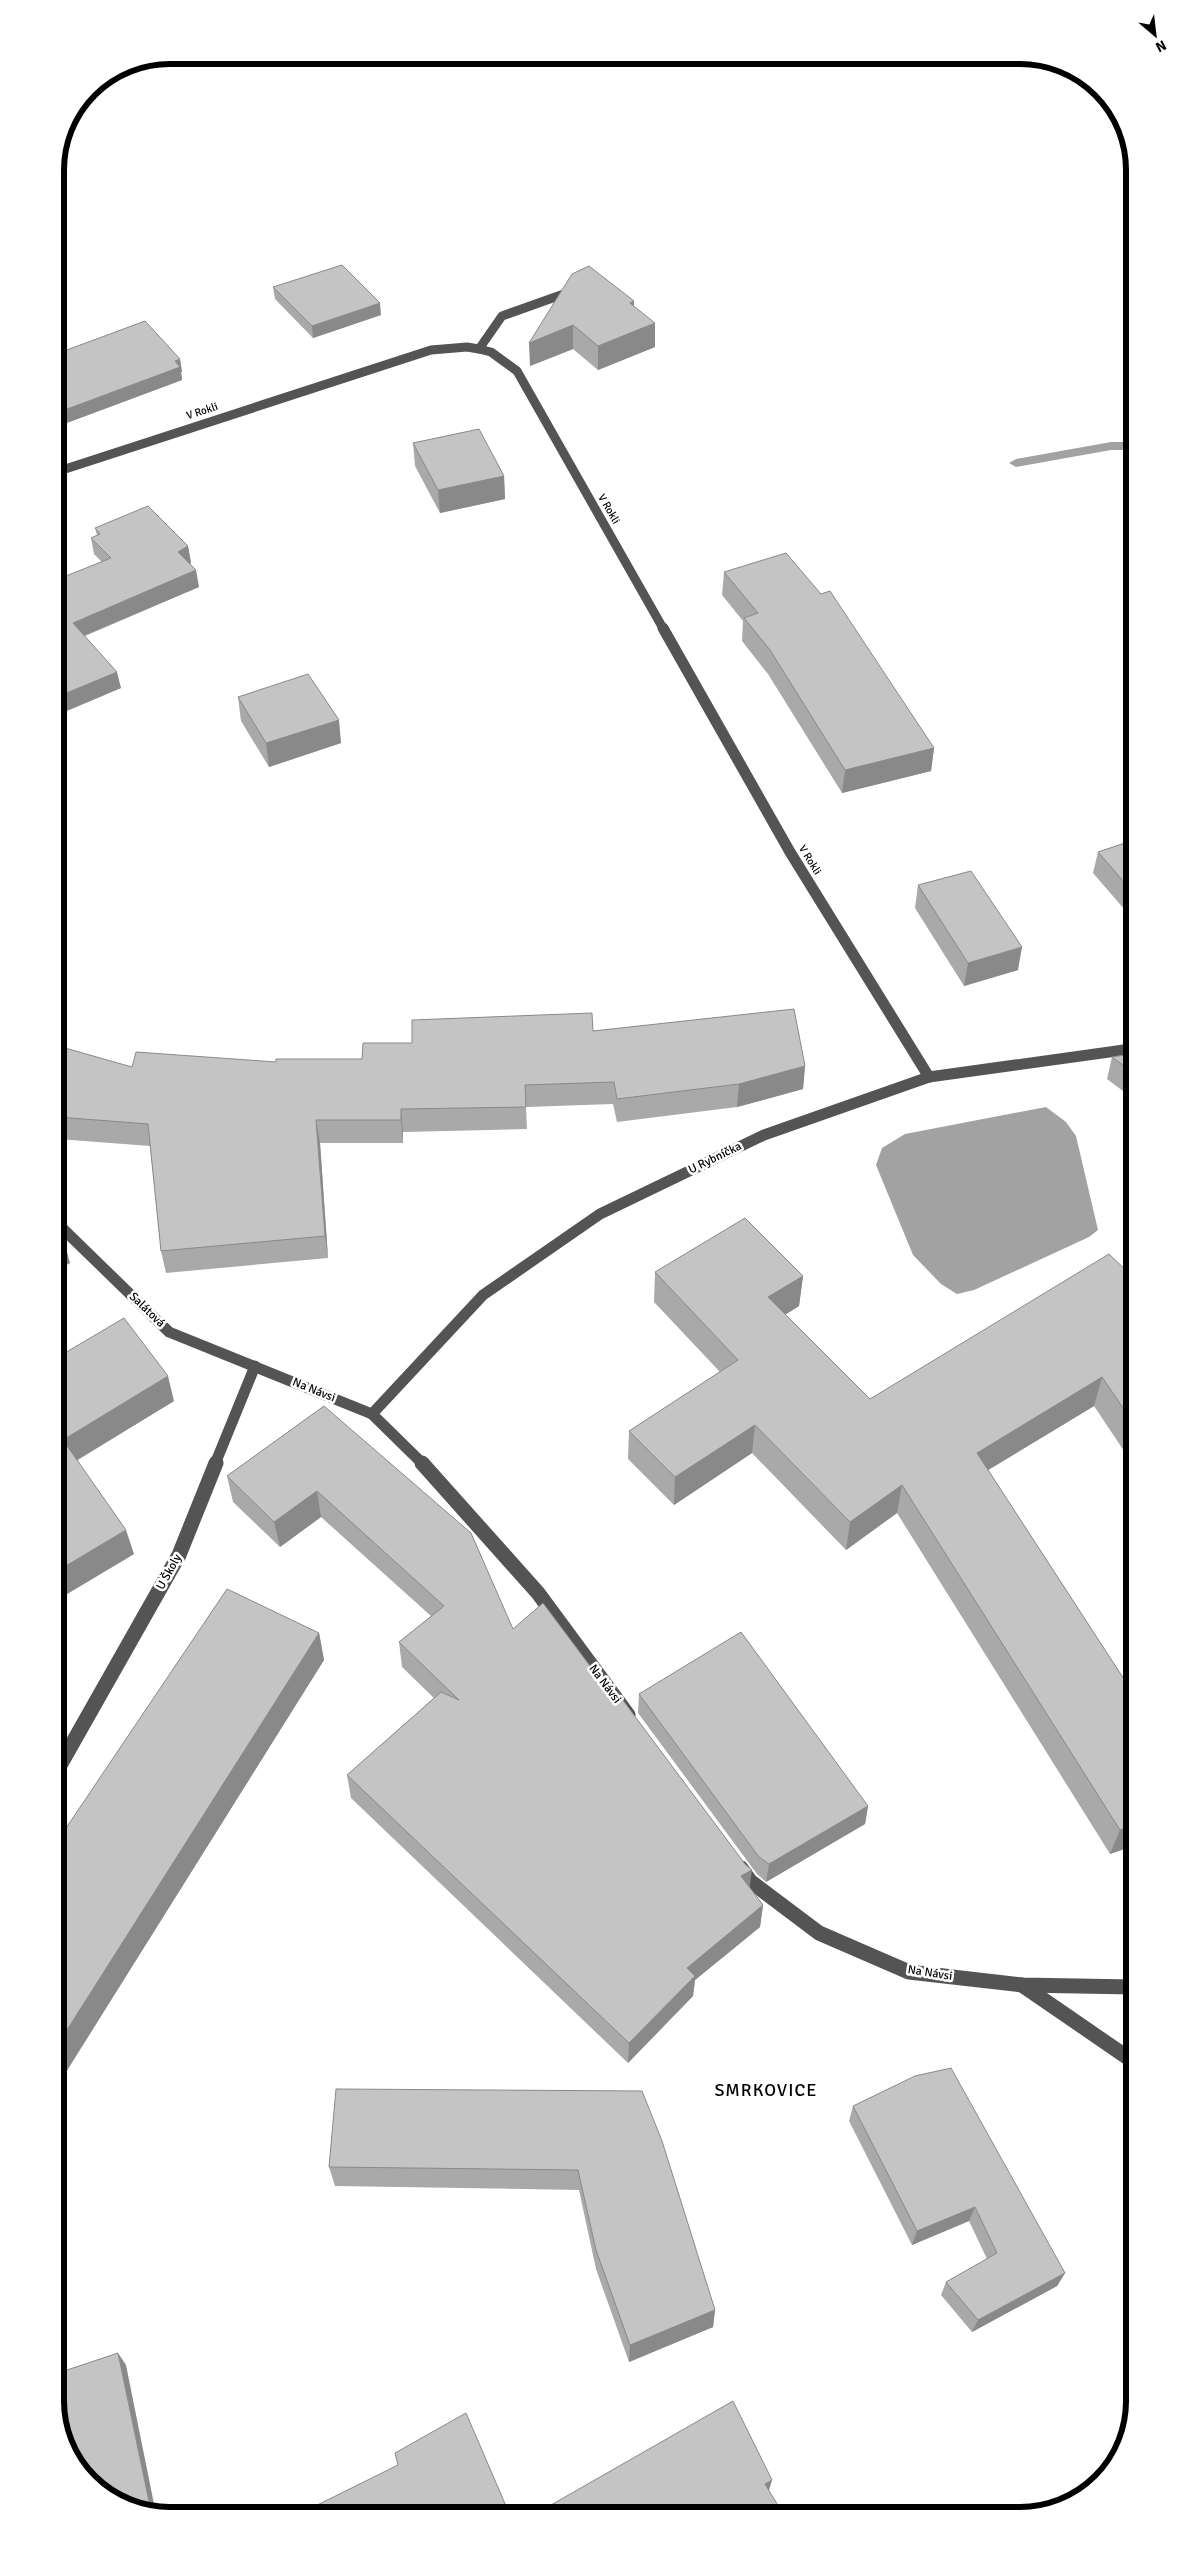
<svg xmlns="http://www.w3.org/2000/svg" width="1190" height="2571" font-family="Signika,sans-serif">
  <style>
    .water { fill: #a2a2a2 }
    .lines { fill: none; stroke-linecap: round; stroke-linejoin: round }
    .stream { fill: #a2a2a2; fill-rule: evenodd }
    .minor-far2 { stroke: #545454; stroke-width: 9 }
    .minor-far1 { stroke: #545454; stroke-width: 11 }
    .minor { stroke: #545454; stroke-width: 15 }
    .wall { fill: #a9a9a9 }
    .shaded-wall { fill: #898989 }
    .building { fill: #c4c4c4; stroke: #898989 }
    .labels { text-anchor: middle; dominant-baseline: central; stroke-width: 5; stroke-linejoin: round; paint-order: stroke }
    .far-street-label { font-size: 11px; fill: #000; stroke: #fff }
    .street-label { font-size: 12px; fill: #000; stroke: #fff }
    .near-quarter-label { font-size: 18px; letter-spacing: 1px; fill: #000; stroke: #fff }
    .rim { fill: none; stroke: #000; stroke-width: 6 }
  </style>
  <rect width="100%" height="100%" fill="#fff"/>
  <polygon class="water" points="1046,1107 1066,1122 1076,1136 1098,1230 1089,1237 974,1290 957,1294 941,1284 913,1255 876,1165 882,1148 905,1134"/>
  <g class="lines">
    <polygon class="stream" points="1111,442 1130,442 1130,450 1111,450 1016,467 1009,463 1016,459"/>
    <g class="minor-far2">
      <polyline points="479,349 502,316 575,290"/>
      <polyline points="56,472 431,350 467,347 479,349 491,352 517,371 664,630"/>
    </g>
    <g class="minor-far1">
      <polyline points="663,628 790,852 929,1077"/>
      <polyline points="58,1224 169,1332 372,1414 423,1464"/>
      <polyline points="372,1414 483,1295 600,1214 764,1135 929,1077 1131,1049"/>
      <polyline points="215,1464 255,1366"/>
    </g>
    <g class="minor">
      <polyline points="422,1463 538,1593 628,1715"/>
      <polyline points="59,1767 179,1555 216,1463"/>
      <polyline points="741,1868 750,1881 819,1933 909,1972 1022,1985 1134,1987"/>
      <polyline points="1022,1985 1134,2062"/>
    </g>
  </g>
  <g class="wall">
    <polygon points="572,274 634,301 634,307 655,347 598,370 573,349 530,366"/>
    <polygon points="273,287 381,315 313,338 275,299"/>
    <polygon points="56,354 180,359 182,372 181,372 182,380 64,424 61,420 56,422"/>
    <polygon points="413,443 504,476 505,499 440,513 415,466"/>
    <polygon points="95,528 188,546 191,563 190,564 199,587 85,636 121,688 57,715 101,561 94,554 91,538 97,535"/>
    <polygon points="724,572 934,748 931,771 842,793 768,674 742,641 743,621 722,595"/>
    <polygon points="238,697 341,743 269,767 241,721"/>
    <polygon points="1131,841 1131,917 1093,873 1098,852"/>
    <polygon points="918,885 1018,970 964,986 915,908"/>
    <polygon points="593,1031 805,1066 803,1089 737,1107 617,1122 613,1104 526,1107 527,1129 403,1132 403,1143 320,1143 328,1258 166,1273 161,1251 150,1146 58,1139 58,1059 132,1067 362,1059 412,1043"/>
    <polygon points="1131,1054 1131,1097 1107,1079 1112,1057"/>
    <polygon points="1132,1136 1132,1155 1128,1151"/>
    <polygon points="655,1272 803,1276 799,1306 785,1315 870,1399 1132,1276 1132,1463 1094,1406 988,1470 1133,1693 1133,1846 1110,1854 897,1513 846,1550 752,1453 674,1505 628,1459 629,1431 720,1372 654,1302"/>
    <polygon points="58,1357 174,1401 77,1460 134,1554 67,1594 59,1582"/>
    <polygon points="324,1406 513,1629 749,1887 763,1905 760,1927 695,1980 693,1996 628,2063 351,1798 347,1775 434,1698 402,1667 399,1642 431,1616 321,1517 280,1547 233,1502 227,1476"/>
    <polygon points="319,1633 324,1660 66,2072 60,2069 60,1837"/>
    <polygon points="639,1694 868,1806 865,1824 766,1882 757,1874 638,1713"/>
    <polygon points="642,2091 715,2310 713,2327 629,2362 596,2269 579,2190 335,2186 329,2167"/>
    <polygon points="853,2106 1065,2273 1057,2286 972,2332 941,2295 946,2282 987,2259 969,2221 912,2245 849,2121"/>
  </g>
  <g class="shaded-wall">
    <polygon points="634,301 634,325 630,303"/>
    <polygon points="380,303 381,315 313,338 312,326"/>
    <polygon points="655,323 655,347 598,370 598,346"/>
    <polygon points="573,325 573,349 530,366 529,343"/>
    <polygon points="180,359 182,372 181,372 182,380 64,424 62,411 175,361"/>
    <polygon points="59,408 61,420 56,422 56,409"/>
    <polygon points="504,476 505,499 440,513 438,490"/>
    <polygon points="188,546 191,563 180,568 178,552"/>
    <polygon points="196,570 199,587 76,639 73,623"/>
    <polygon points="117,672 121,688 57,715 57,697"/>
    <polygon points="339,720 341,743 269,767 266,743"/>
    <polygon points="934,748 931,771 842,793 845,770"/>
    <polygon points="1022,947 1018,970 964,986 968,963"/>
    <polygon points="805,1066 803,1089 737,1107 739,1084"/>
    <polygon points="401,1109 403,1132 403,1143 401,1120"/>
    <polygon points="316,1120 320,1143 328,1258 325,1236"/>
    <polygon points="63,1237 70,1263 58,1270 58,1240"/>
    <polygon points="803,1276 799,1306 765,1327 768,1297"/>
    <polygon points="168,1376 174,1401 71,1464 63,1440"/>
    <polygon points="1102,1377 1094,1406 970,1481 977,1453"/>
    <polygon points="755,1425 752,1453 674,1505 675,1477"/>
    <polygon points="902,1485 897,1513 846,1550 850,1522"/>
    <polygon points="317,1491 321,1517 280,1547 274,1522"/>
    <polygon points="126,1530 134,1554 67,1594 59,1570"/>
    <polygon points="319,1633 324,1660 66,2072 60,2061 60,2041"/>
    <polygon points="868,1806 865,1824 766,1882 769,1864"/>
    <polygon points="1133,1825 1133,1846 1110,1854 1120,1830"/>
    <polygon points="752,1870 749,1892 741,1876"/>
    <polygon points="763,1905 760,1927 695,1980 693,1996 628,2063 629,2043 687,1968"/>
    <polygon points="975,2207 969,2221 912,2245 917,2231"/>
    <polygon points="1065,2273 1057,2286 972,2332 978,2320"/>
    <polygon points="715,2310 713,2327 629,2362 630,2345"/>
    <polygon points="118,2353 126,2365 156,2514 151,2511"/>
    <polygon points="772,2480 768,2494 765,2484"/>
  </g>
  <g class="building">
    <polygon points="342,265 380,303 312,326 273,287"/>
    <polygon points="589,266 634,301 630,303 655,323 598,346 573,325 529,343 572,274"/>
    <polygon points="145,321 180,359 175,361 180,367 62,411 59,408 56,409 56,354"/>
    <polygon points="479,429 504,476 438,490 413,443"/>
    <polygon points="148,506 188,546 178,552 196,570 73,623 117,672 57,697 56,580 111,558 91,538 100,534 95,528"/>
    <polygon points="786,553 821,594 830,591 934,748 845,770 770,650 744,618 758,613 724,572"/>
    <polygon points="308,674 339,720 266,743 238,697"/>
    <polygon points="1131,841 1131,890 1098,852"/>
    <polygon points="971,871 1022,947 968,963 918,885"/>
    <polygon points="794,1009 805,1066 739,1084 617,1099 614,1082 525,1085 526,1107 401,1109 401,1120 316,1120 325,1236 161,1251 148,1124 58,1117 58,1059 65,1048 132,1067 136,1052 276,1062 276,1059 362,1059 363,1043 412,1043 412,1020 592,1013 593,1031"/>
    <polygon points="1131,1054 1131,1071 1112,1057"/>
    <polygon points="745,1218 803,1276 768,1297 870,1399 1109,1254 1132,1276 1132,1421 1102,1377 977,1453 1133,1693 1133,1825 1120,1830 902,1485 850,1522 755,1425 675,1477 629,1431 738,1360 655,1272"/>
    <polygon points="58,1231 63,1237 58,1240"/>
    <polygon points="124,1318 168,1376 63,1440 126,1530 59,1570 58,1357"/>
    <polygon points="324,1406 471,1533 513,1629 543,1603 617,1702 622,1699 745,1864 752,1870 741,1876 763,1905 687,1968 695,1976 629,2043 347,1775 441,1692 459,1700 399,1642 444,1606 317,1491 274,1522 227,1476"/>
    <polygon points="227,1589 319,1633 60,2041 60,1837"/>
    <polygon points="741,1632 868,1806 769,1864 759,1857 639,1694"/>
    <polygon points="951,2068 1065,2273 978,2320 946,2282 997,2253 975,2207 917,2231 853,2106 915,2076"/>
    <polygon points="336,2089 642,2091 662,2141 715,2310 630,2345 596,2250 578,2170 329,2167"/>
    <polygon points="118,2353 151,2511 100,2492 61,2438 61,2372"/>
    <polygon points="733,2401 772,2480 765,2484 782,2512 537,2513"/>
    <polygon points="466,2413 509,2513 297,2515 398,2465 395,2453"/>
  </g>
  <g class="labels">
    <g class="far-street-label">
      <text transform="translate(202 411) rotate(-18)">V Rokli</text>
      <text transform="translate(609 509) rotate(60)">V Rokli</text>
      <text transform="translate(810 860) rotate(58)">V Rokli</text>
    </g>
    <g class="street-label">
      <text transform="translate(715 1158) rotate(-26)">U Rybníčka</text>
      <text transform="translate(147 1310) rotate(44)">Salátová</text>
      <text transform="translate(314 1390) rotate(22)">Na Návsi</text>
      <text transform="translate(169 1572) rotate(-61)">U Školy</text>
      <text transform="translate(605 1684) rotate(53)">Na Návsi</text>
      <text transform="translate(930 1973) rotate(9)">Na Návsi</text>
    </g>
    <g class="near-quarter-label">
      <text x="766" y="2090">SMRKOVICE</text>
    </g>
  </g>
  <path d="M0 0H1190V2571H0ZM170 64H1020A106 106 0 0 1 1126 170V2401A106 106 0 0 1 1020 2507H170A106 106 0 0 1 64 2401V170A106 106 0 0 1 170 64Z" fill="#fff" fill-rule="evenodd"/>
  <path class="rim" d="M170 64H1020A106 106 0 0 1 1126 170V2401A106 106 0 0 1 1020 2507H170A106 106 0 0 1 64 2401V170A106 106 0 0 1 170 64Z"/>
  <g transform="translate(1155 35) rotate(152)" stroke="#ffffff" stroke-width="4" paint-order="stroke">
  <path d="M0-4L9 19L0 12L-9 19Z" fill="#000000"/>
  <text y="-8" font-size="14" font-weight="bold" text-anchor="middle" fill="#000000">N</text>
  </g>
</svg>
